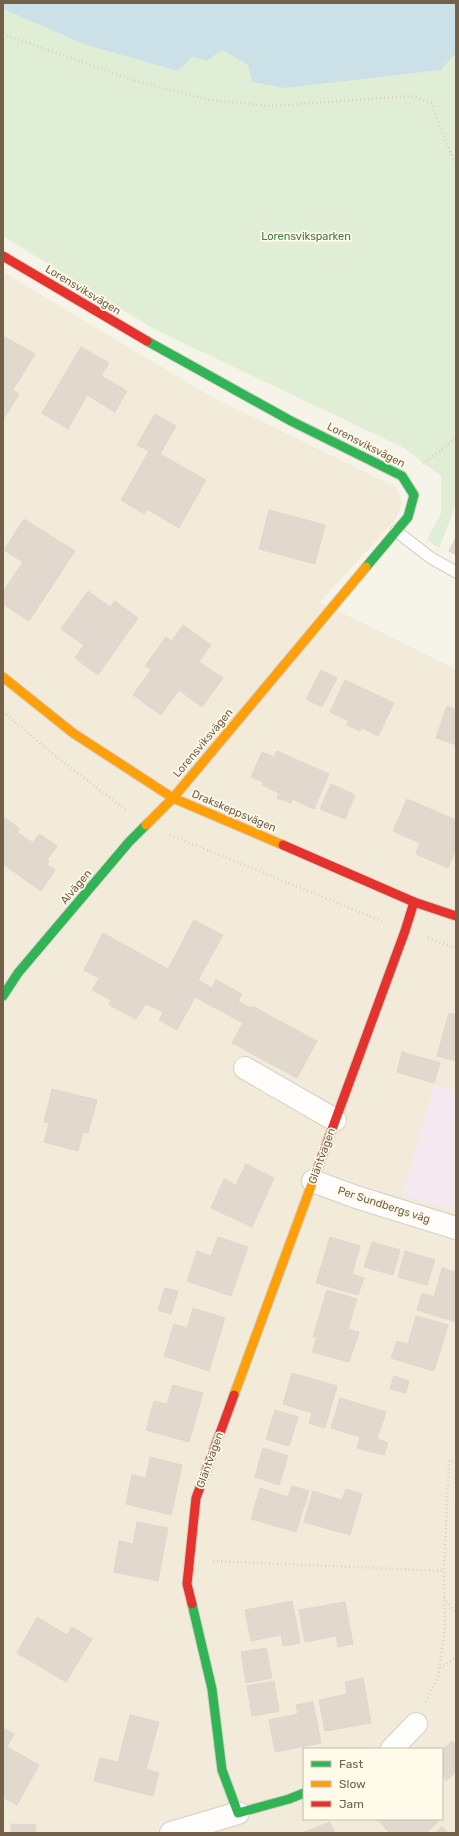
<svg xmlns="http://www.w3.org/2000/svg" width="459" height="1836" font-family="Rubik,sans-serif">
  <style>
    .residential { fill: #f2ebd9; fill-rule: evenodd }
    .education { fill: #f4e9f1 }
    .green { fill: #dfeed4 }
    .water { fill: #cbe0e7 }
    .building { fill: #e1d9ce; stroke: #dfd8cb }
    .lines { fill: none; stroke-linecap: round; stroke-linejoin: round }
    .lane-casing { stroke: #d5d0c6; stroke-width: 13 }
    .street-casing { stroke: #d5d0c6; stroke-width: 24 }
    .fast-casing { stroke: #d6d0c7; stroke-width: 11 }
    .slow-casing { stroke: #d6d0c7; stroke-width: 11 }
    .jam-casing { stroke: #d6d0c7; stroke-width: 11 }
    .path { stroke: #d8d1c9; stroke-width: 2.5; stroke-dasharray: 1 3; stroke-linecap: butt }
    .lane { stroke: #fefdfc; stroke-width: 11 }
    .street { stroke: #fefdfc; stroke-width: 22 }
    .fast { stroke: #30b455; stroke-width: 9 }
    .slow { stroke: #ff9f0a; stroke-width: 9 }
    .jam { stroke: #e5322d; stroke-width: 9 }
    .labels { text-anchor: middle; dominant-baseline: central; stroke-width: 3.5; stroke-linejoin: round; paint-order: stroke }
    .park-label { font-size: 11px; fill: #497a41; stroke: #fffae9 }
    .street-label { font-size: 11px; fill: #745f49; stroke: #fffae9 }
  </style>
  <rect width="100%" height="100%" fill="#f6f3e9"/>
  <path class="residential" d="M3,272l209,125 184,90 6,17 -6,15 -76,83 136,67v1164h-453zM304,1749h138v70h-138z"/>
  <polygon class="education" points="434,1085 456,1091 456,1211 402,1195"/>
  <polygon class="green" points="3,9 86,45 178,71 192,57 207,61 222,50 286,88 441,70 452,57 456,55 456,504 439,548 427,540 441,513 441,476 404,448 154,329 3,236"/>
  <polygon class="water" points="3,3 456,3 456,55 452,57 441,70 286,88 252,82 248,65 222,50 207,61 192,57 178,71 86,45 3,9"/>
  <g class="building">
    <polygon points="3,336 35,354 13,390 19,394 3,420"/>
    <polygon points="81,347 109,363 101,376 127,391 115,412 87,395 68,429 42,413"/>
    <polygon points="155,414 176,426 160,454 206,480 179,528 147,509 144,514 121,500 149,451 137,445"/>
    <polygon points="269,510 325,525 315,564 259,549"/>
    <polygon points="24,519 75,551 29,621 3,604 3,592 23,562 4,550"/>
    <polygon points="456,537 456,555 449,551"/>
    <polygon points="88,591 110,607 115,601 138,618 98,675 75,658 84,645 61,629"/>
    <polygon points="183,625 211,645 199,662 223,678 202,707 179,690 161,715 133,695 151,670 145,666 166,637 172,641"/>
    <polygon points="321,670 337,678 322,707 306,699"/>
    <polygon points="345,680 394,703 378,736 362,728 360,731 347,725 349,721 330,712"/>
    <polygon points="447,706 456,710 456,745 436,738"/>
    <polygon points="277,751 329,774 314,809 292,799 291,803 277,798 279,793 262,785 263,782 251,777 262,752 274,757"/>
    <polygon points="331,784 355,795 345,819 320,809"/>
    <polygon points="407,799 456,820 456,849 448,868 416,854 420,843 393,831"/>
    <polygon points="3,817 20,829 17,832 33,843 39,834 57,846 47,860 49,861 47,865 55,870 41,891 3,864"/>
    <polygon points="194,920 223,935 198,980 212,988 216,980 242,994 238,1001 251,1008 252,1006 317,1041 297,1078 232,1043 243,1023 195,997 177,1030 159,1020 163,1012 146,1004 136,1019 109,1005 111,1000 92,990 99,978 84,970 103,933 168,969"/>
    <polygon points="449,1013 456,1015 456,1061 437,1056"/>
    <polygon points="402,1052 440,1063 434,1083 397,1072"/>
    <polygon points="52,1089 97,1100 88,1133 83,1132 78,1151 44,1142 49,1123 44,1122"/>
    <polygon points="246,1164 274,1178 252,1227 211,1208 224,1179 236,1185"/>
    <polygon points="218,1237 248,1247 231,1296 187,1281 197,1251 211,1256"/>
    <polygon points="330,1237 360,1246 352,1274 364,1278 358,1295 316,1283"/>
    <polygon points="372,1242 400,1250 393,1275 364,1267"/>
    <polygon points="405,1251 435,1260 427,1285 398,1277"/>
    <polygon points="442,1268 456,1272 456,1322 417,1310 422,1293 434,1297"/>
    <polygon points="165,1288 178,1291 171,1314 158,1310"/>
    <polygon points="327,1290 357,1299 348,1329 359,1332 349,1362 312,1352 317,1337 313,1337"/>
    <polygon points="193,1308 225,1318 209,1371 164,1356 174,1324 187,1328"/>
    <polygon points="416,1316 448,1325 434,1371 391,1358 397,1341 408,1344"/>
    <polygon points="292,1373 337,1386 325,1428 309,1423 312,1413 283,1404"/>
    <polygon points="394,1376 409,1381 406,1393 390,1389"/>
    <polygon points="173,1385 203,1393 189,1442 146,1430 154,1401 167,1404"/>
    <polygon points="340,1398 386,1412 377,1439 388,1443 384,1455 357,1448 360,1437 331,1428"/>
    <polygon points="275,1410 298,1417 289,1446 266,1439"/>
    <polygon points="263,1448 288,1456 279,1485 255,1477"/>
    <polygon points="150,1457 182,1465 171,1515 126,1504 132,1475 146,1478"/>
    <polygon points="292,1486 309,1491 296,1532 251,1519 260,1488 288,1497"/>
    <polygon points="346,1489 362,1494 350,1535 304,1522 313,1491 342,1500"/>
    <polygon points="137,1522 168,1528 158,1581 114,1572 119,1541 133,1544"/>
    <polygon points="292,1601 300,1643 283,1646 281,1635 251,1641 245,1610"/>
    <polygon points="345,1602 353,1644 338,1647 336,1636 305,1642 299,1610"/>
    <polygon points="37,1617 67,1635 72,1627 92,1639 66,1682 17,1653"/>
    <polygon points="266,1648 272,1678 246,1683 241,1652"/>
    <polygon points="363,1678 371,1723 325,1731 319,1700 347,1694 345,1682"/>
    <polygon points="274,1681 279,1711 252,1716 247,1686"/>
    <polygon points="313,1702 321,1743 275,1752 269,1720 298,1714 296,1705"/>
    <polygon points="130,1715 159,1722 146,1769 159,1773 153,1796 94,1781 100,1758 118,1762"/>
    <polygon points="3,1728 14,1734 7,1747 39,1765 17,1805 3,1797"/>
    <polygon points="452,1741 456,1745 456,1772 446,1781 442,1776 442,1750"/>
    <polygon points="377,1819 437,1819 439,1821 426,1833 390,1833"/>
    <polygon points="330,1822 335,1833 302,1833"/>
    <polygon points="11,1824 36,1825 35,1833 11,1833"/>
    <polygon points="442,1826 448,1833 435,1833"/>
  </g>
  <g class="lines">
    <defs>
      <polyline id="lane" points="396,531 431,558 456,572"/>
      <g id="street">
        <polyline points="245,1068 335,1120"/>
        <polyline points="313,1181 356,1197 456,1228"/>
        <polyline points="392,1749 416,1724"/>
        <polyline points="171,1833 238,1813"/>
      </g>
      <g id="fast">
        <polyline points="147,341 291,421 402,476 414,495 408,517 366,567"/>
        <polyline points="3,996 18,973 129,842 146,825"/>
        <polyline points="192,1604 212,1689 222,1770 238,1813 289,1799 304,1793"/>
      </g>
      <g id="slow">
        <polyline points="3,677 73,733 173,798 283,845"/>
        <polyline points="146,825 173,798 366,567"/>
        <polyline points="234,1395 317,1170"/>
      </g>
      <g id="jam">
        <polyline points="3,256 147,341"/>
        <polyline points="283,845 414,902 456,916"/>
        <polyline points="317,1170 405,931 414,902"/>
        <polyline points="192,1604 187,1584 196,1498 234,1395"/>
      </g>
    </defs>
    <use href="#lane" class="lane-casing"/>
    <use href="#street" class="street-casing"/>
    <use href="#fast" class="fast-casing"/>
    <use href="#slow" class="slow-casing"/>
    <use href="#jam" class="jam-casing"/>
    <g class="path">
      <polyline points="3,34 139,82 209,100 271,106 411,96 431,103 456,166"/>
      <polyline points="423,464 456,438"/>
      <polyline points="3,712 54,755 126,810"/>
      <polyline points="170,835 382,921"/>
      <polyline points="428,938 456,948"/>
      <polyline points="213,1561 444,1571"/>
      <polyline points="444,1598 456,1613"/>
      <polyline points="440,1668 456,1657"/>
      <polyline points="426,1702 438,1677 445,1628 444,1571 449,1460 456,1461"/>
    </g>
    <use href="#lane" class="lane"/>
    <use href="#street" class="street"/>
    <use href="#fast" class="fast"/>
    <use href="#slow" class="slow"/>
    <use href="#jam" class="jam"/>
  </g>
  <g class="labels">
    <g class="park-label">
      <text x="306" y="236">Lorensviksparken</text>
    </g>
    <g class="street-label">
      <text transform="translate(83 290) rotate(31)">Lorensviksvägen</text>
      <text transform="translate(366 445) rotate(27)">Lorensviksvägen</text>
      <text transform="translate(203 743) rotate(-50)">Lorensviksvägen</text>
      <text transform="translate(234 811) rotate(23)">Drakskeppsvägen</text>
      <text transform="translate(76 887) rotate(-50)">Alvägen</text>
      <text transform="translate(322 1156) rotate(-70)">Gläntvägen</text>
      <text transform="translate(384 1205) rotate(18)">Per Sundbergs väg</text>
      <text transform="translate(210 1460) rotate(-70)">Gläntvägen</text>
    </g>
  </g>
  <rect width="459" height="1836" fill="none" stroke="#745f49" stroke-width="8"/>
  <rect x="303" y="1748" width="140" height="72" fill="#fffae9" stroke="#c7bca9"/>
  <rect x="311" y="1761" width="20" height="6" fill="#30b455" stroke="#c7bca9"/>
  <text x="339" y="1768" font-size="12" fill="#745f49">Fast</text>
  <rect x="311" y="1781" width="20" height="6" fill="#ff9f0a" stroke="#c7bca9"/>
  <text x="339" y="1788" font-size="12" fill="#745f49">Slow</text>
  <rect x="311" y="1801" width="20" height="6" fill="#e5322d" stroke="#c7bca9"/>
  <text x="339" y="1808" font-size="12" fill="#745f49">Jam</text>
</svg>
